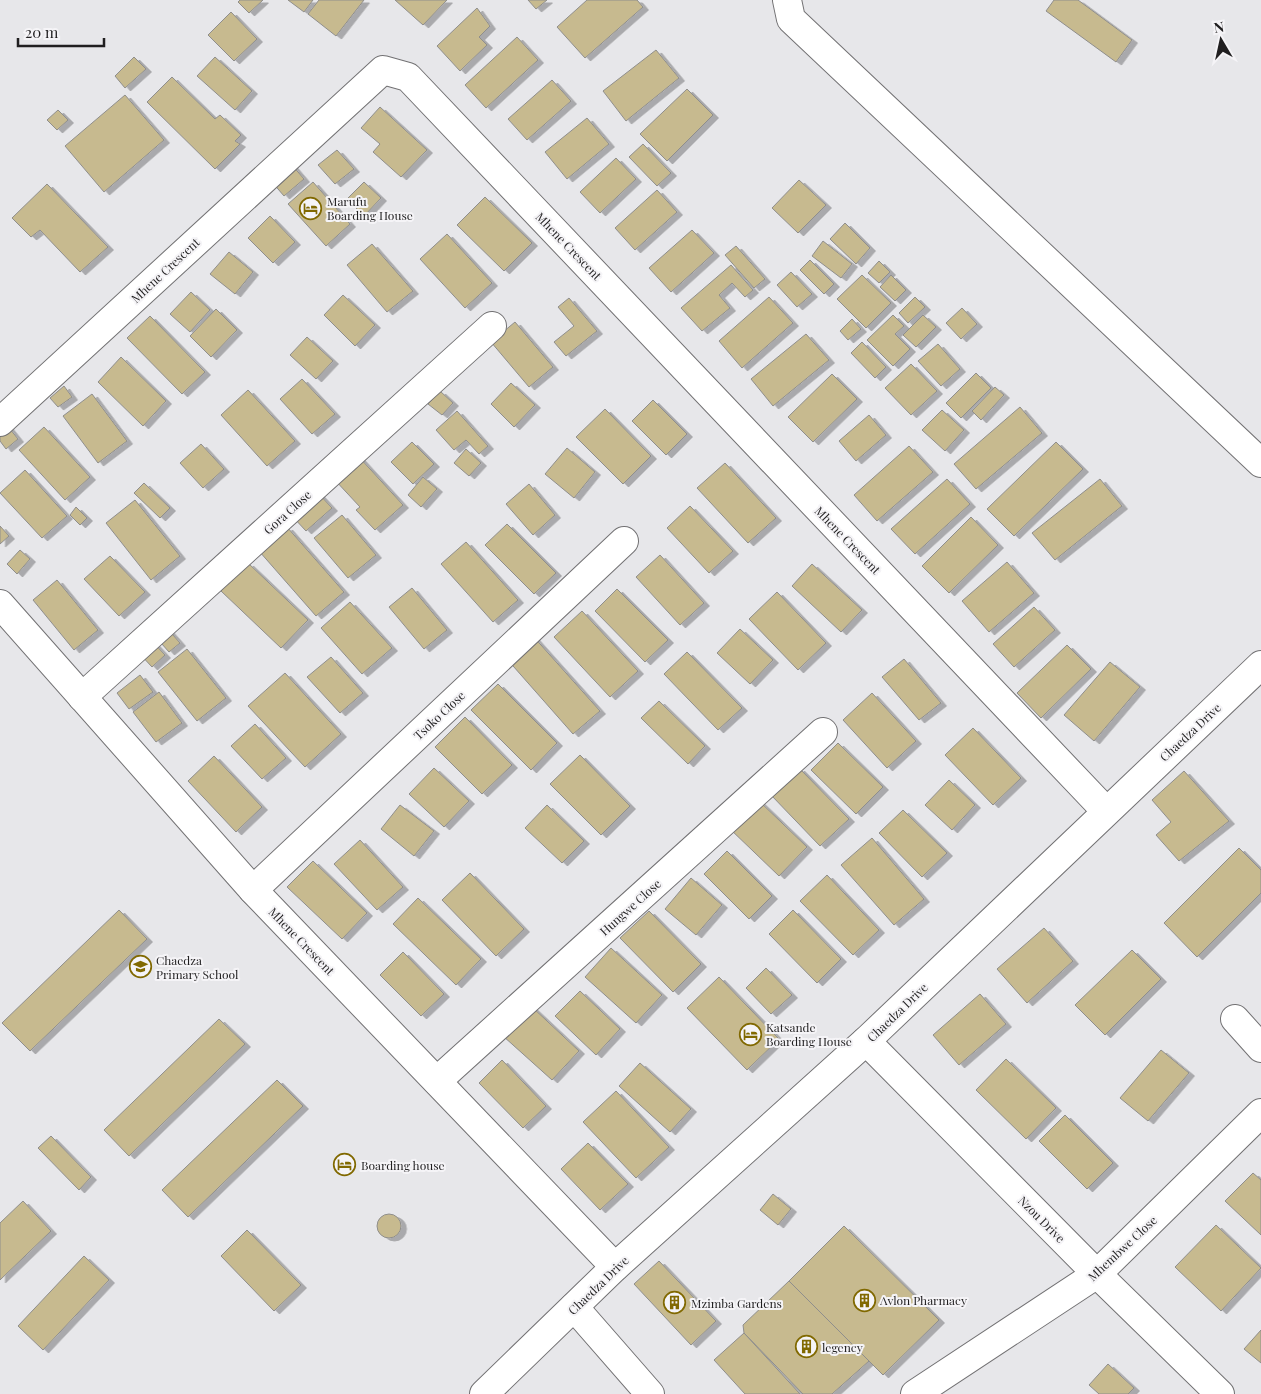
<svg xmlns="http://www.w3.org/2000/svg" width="1261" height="1394" font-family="'Playfair Display',serif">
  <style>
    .building { fill: #c7ba8f; stroke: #8f8e8c; filter: url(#shadow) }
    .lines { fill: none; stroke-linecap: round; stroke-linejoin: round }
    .minor-casing { stroke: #727173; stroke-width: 30 }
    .minor { stroke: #fff; stroke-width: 28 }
    .labels { text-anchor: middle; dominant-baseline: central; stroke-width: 4; stroke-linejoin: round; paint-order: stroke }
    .poi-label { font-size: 12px; fill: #201f20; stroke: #f5f4f7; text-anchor: start }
    .street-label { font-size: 12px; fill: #201f20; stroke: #f5f4f7 }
  </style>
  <defs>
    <filter id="shadow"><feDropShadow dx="5.5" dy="3" stdDeviation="0" flood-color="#0004"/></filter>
  </defs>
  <rect width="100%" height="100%" fill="#e7e7ea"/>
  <g class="building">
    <polygon points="240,0 263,0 249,13 238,2"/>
    <polygon points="288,0 313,0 304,12"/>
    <polygon points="319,0 364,0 336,36 308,14"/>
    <polygon points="395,0 447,0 423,25"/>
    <polygon points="528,0 547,0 536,9"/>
    <polygon points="587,0 637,0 643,7 585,58 557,27"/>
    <polygon points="1054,0 1078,0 1132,40 1116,62 1046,11"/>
    <polygon points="477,8 490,26 479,37 487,45 460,71 437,46"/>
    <polygon points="231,12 257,39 234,61 208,35"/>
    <polygon points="517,37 538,60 486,108 465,85"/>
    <polygon points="656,50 679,78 626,121 603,91"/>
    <polygon points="134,57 146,69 125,88 115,76"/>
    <polygon points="215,57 252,91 235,110 197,76"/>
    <polygon points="172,77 215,119 220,115 241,135 235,141 240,144 215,169 147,102"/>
    <polygon points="552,80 571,101 527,140 508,119"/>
    <polygon points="687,89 713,115 667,161 640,134"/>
    <polygon points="125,95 164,140 104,192 65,146"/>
    <polygon points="380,107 427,150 401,177 373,152 380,144 361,128"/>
    <polygon points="58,110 68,120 57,130 47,120"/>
    <polygon points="587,118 609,144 567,179 545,152"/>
    <polygon points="643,144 671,173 657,186 629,157"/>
    <polygon points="337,150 354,169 335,184 318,165"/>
    <polygon points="616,158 636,179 600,213 580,192"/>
    <polygon points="292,165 304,179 284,196 272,182"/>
    <polygon points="799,180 826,205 798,233 772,208"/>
    <polygon points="313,182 350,224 326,246 288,204"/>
    <polygon points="364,182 381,198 364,216 347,199"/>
    <polygon points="47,184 108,247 80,272 40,230 31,237 12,218"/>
    <polygon points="657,190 677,212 635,250 615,228"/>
    <polygon points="485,197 532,243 504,271 457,225"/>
    <polygon points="270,216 295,242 273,263 248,238"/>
    <polygon points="845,223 870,248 856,264 830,239"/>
    <polygon points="692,230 714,253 671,292 649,268"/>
    <polygon points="447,234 492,283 465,308 420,259"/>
    <polygon points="823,241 852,264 841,278 812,256"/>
    <polygon points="372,244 413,291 387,312 347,265"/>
    <polygon points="736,246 765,279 754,288 725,255"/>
    <polygon points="229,252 253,272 235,294 210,274"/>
    <polygon points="810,260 834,284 824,294 800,270"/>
    <polygon points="879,261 890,272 879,283 868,273"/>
    <polygon points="731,265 753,290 745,297 732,283 719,295 730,308 702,331 681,308"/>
    <polygon points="791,272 812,294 797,307 777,285"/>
    <polygon points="862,275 891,303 866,328 837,299"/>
    <polygon points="891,275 906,290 895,301 880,287"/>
    <polygon points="191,292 210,310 190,332 170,314"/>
    <polygon points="343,295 375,325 355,346 324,315"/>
    <polygon points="769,297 793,323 742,368 719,341"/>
    <polygon points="915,297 925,307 908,323 899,313"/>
    <polygon points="569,298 597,331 566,356 554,342 574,326 558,307"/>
    <polygon points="962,308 977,324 961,339 946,323"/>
    <polygon points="216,309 237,330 211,357 190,336"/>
    <polygon points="893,315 904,326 895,334 910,349 893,366 867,340"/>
    <polygon points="923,315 936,327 916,347 903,335"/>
    <polygon points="150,316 205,372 182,394 127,338"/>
    <polygon points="852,319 861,329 848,340 840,331"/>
    <polygon points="515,322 553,367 529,387 491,342"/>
    <polygon points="806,334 829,360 773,406 751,379"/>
    <polygon points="307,337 333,361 316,379 290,355"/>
    <polygon points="862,342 886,367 875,378 851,353"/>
    <polygon points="938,344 960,369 941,386 918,361"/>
    <polygon points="121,357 166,401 143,426 98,382"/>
    <polygon points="911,364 937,391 911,415 885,388"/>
    <polygon points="976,373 991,388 961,418 946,403"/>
    <polygon points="832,374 857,399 813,442 788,417"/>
    <polygon points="302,379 335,414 312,434 280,399"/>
    <polygon points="511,383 535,405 514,427 491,404"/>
    <polygon points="64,386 72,397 58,407 50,398"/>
    <polygon points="995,387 1004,395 981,420 972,411"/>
    <polygon points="248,390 295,441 267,466 221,415"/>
    <polygon points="440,391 453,403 442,415 428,404"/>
    <polygon points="92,394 127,441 98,463 63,416"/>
    <polygon points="653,400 687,434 666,455 632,421"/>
    <polygon points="1020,407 1042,433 976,489 954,464"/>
    <polygon points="605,409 651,456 623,484 576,437"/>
    <polygon points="942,410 964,430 945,451 922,430"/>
    <polygon points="457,411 488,446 479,454 466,440 454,450 436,430"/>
    <polygon points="869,415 886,435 856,461 839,441"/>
    <polygon points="6,424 18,439 6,449 0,441 0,429"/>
    <polygon points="44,427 90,477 65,500 19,450"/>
    <polygon points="412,442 434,464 413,484 391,462"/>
    <polygon points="1056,442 1083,469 1014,536 987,509"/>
    <polygon points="201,444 224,469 203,488 180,463"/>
    <polygon points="909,446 933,472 877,521 854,495"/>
    <polygon points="567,448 595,472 574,498 545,474"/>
    <polygon points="466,449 481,463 469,476 454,463"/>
    <polygon points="359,457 403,505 375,530 356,510 360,507 334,479"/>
    <polygon points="725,463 776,518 748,543 697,488"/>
    <polygon points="25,470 67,516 42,538 0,493"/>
    <polygon points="423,477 437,489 421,507 408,495"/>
    <polygon points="947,479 970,504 915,554 891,529"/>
    <polygon points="1100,479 1122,506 1055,560 1032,533"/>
    <polygon points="144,483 170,508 160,518 134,493"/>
    <polygon points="529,484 555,515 533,535 506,504"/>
    <polygon points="319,494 332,508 306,531 293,517"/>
    <polygon points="135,500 180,556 151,580 106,523"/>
    <polygon points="690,506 733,551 709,573 667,528"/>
    <polygon points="76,507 87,518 80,525 70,515"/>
    <polygon points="342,515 376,555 348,578 314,538"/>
    <polygon points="971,517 998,545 949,593 922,566"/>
    <polygon points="507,524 556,573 534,594 485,545"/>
    <polygon points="0,526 9,536 0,544"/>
    <polygon points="287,527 344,592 316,616 259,551"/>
    <polygon points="466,542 518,600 493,622 441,564"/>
    <polygon points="20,550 30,559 17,574 7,564"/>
    <polygon points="660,555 704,603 680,625 636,577"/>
    <polygon points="110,556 145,592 119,616 84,579"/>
    <polygon points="1007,562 1034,593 989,632 962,601"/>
    <polygon points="248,563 308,620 281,648 221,591"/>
    <polygon points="812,564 862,610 841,632 792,586"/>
    <polygon points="57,580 98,630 74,650 33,600"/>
    <polygon points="412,588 447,630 424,649 389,607"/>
    <polygon points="617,589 668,640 645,662 595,611"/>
    <polygon points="777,592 826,643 798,670 749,619"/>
    <polygon points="350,602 392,648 362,674 321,628"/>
    <polygon points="1034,607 1055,630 1014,667 993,644"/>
    <polygon points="582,611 638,671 610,697 554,637"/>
    <polygon points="165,626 180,643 169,652 154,635"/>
    <polygon points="740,629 773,660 750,684 717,653"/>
    <polygon points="532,635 600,711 573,734 506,658"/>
    <polygon points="152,641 165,655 152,667 139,653"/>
    <polygon points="1067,645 1091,669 1041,718 1017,693"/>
    <polygon points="187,649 226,698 197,721 158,672"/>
    <polygon points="687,652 742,708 718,730 664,674"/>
    <polygon points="331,657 363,693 340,713 307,677"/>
    <polygon points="904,659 941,703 919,720 882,677"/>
    <polygon points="1110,662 1140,687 1094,741 1064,715"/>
    <polygon points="285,673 341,734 305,767 248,706"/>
    <polygon points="140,675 153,692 129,709 117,693"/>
    <polygon points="498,684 557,743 531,770 471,710"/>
    <polygon points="159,692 182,723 156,742 133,712"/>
    <polygon points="872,693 916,741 887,768 843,720"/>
    <polygon points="659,701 705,746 688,764 641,718"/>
    <polygon points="465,717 512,765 482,794 435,747"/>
    <polygon points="255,724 286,758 262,779 231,746"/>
    <polygon points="973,728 1021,778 993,805 945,755"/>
    <polygon points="838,743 883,787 856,814 811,770"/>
    <polygon points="580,755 630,806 601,835 550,784"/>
    <polygon points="214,756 262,807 236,832 188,781"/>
    <polygon points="434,768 469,801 444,827 409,794"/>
    <polygon points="799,768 849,819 820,846 771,795"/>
    <polygon points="1184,771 1229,821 1179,861 1156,835 1171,822 1152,800"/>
    <polygon points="949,780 975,805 952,830 925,805"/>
    <polygon points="757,799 807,847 779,876 729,828"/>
    <polygon points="400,805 434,831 414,856 381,829"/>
    <polygon points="547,805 584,841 562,863 525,828"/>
    <polygon points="903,810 947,853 922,877 879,833"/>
    <polygon points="872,838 924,899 894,925 841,865"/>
    <polygon points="360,840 403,887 377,910 334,864"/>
    <polygon points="1239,848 1261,870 1261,893 1197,957 1164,923"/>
    <polygon points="727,851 772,896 749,919 704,874"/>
    <polygon points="313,861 367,913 342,939 287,887"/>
    <polygon points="470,873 524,929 496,956 442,900"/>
    <polygon points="827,875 879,930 853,955 800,901"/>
    <polygon points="691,878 722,905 696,935 665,909"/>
    <polygon points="418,898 481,959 456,985 393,924"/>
    <polygon points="119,910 147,939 30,1051 2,1023"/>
    <polygon points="793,910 841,959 817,983 769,934"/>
    <polygon points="649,911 701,964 673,992 620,938"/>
    <polygon points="1044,928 1073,961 1027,1003 997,969"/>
    <polygon points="611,948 662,995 636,1023 585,977"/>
    <polygon points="1132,950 1161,979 1105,1035 1075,1005"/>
    <polygon points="403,952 444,994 421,1016 380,975"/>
    <polygon points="766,968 792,995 771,1014 746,988"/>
    <polygon points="719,977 779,1039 747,1070 687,1008"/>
    <polygon points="580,991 620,1029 596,1055 555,1016"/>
    <polygon points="980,994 1006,1024 959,1065 933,1035"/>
    <polygon points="531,1006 579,1051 552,1080 503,1036"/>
    <polygon points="219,1019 245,1044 129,1156 104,1130"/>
    <polygon points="1161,1050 1189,1073 1148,1121 1120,1098"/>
    <polygon points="1006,1059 1056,1108 1026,1139 976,1090"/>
    <polygon points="502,1060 546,1106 523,1128 479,1083"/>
    <polygon points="640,1063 691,1109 670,1132 619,1086"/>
    <polygon points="277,1080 303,1106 188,1217 162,1190"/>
    <polygon points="616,1091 669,1147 636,1178 583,1122"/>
    <polygon points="1065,1115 1113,1163 1087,1189 1039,1141"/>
    <polygon points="51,1136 91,1177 79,1190 38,1148"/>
    <polygon points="588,1143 628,1184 600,1210 561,1169"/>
    <polygon points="1253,1173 1261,1180 1261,1235 1225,1201"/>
    <polygon points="773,1194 791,1209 778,1225 760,1210"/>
    <polygon points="23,1201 51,1231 0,1280 0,1223"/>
    <circle cx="389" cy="1226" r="12"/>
    <polygon points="1216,1225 1261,1268 1221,1311 1175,1267"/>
    <polygon points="844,1226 939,1320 883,1375 789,1281"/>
    <polygon points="247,1230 301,1285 274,1311 221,1256"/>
    <polygon points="84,1256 109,1280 43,1350 18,1326"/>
    <polygon points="659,1261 716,1321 691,1345 634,1284"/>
    <polygon points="789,1281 869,1361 832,1394 803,1394 744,1333 743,1325"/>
    <polygon points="1261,1330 1261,1363 1244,1349"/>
    <polygon points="744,1333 800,1394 745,1394 714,1360"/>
    <polygon points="1108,1364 1134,1388 1128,1394 1099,1394 1089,1385"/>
  </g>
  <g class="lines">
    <defs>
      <g id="minor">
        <polyline points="787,0 791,19 1261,463"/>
        <polyline points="0,422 383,70 408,77 1106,811"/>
        <polyline points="0,604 253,890 615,1267"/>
        <polyline points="82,697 492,326"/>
        <polyline points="253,890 624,541"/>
        <polyline points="1235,1019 1261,1048"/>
        <polyline points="866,1041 1097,1274 1220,1394"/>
        <polyline points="437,1081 823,732"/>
        <polyline points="574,1307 650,1394"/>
        <polyline points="484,1394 615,1267 866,1041 1261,665"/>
        <polyline points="915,1394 1097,1274 1261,1113"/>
      </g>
    </defs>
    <use href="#minor" class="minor-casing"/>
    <use href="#minor" class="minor"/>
  </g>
  <defs>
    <symbol id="hotel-ring" viewBox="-11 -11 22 22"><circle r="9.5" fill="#f5f4f7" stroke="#816901" stroke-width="1.5"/><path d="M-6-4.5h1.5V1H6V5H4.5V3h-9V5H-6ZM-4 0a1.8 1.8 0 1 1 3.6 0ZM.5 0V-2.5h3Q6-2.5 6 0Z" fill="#816901"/></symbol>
    <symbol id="school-ring" viewBox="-11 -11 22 22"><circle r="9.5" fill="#f5f4f7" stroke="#816901" stroke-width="1.5"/><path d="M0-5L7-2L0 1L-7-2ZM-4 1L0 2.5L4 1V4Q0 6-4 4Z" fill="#816901"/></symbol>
    <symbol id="building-ring" viewBox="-11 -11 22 22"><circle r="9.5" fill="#f5f4f7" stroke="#816901" stroke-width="1.5"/><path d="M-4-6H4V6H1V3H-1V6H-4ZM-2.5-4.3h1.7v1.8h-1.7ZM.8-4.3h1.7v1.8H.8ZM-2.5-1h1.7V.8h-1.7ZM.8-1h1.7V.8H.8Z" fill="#816901"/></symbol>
  </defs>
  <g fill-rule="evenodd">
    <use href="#hotel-ring" x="298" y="196" width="25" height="25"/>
    <use href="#school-ring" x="128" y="954" width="25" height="25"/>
    <use href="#hotel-ring" x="738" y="1022" width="25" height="25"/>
    <use href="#hotel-ring" x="332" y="1152" width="25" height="25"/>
    <use href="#building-ring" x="852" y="1288" width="25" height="25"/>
    <use href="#building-ring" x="662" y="1290" width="25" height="25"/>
    <use href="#building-ring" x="794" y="1334" width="25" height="25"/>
  </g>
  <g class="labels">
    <g class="poi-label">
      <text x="327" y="201">Marufu<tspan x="327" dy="14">Boarding House</tspan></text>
      <text x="156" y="960">Chaedza<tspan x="156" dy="14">Primary School</tspan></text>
      <text x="766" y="1027">Katsande<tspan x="766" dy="14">Boarding House</tspan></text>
      <text x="361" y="1165">Boarding house</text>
      <text x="880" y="1300">Avlon Pharmacy</text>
      <text x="691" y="1303">Mzimba Gardens</text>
      <text x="822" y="1347">legency</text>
    </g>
    <g class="street-label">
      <text transform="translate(569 246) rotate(46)">Mhene Crescent</text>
      <text transform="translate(165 270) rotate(-43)">Mhene Crescent</text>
      <text transform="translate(287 512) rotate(-42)">Gora Close</text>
      <text transform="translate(848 540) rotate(46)">Mhene Crescent</text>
      <text transform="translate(439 715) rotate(-43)">Tsoko Close</text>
      <text transform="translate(1190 732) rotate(-43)">Chaedza Drive</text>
      <text transform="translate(630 907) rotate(-42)">Hungwe Close</text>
      <text transform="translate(302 941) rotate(46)">Mhene Crescent</text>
      <text transform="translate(897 1012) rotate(-44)">Chaedza Drive</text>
      <text transform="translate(1042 1219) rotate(45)">Nzou Drive</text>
      <text transform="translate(1122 1248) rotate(-43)">Mhembwe Close</text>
      <text transform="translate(598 1285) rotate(-44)">Chaedza Drive</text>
    </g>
  </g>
  <g transform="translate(1221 40) rotate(351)" stroke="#f5f4f7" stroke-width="4" paint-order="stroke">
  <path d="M0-4L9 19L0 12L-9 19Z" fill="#201f20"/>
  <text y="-8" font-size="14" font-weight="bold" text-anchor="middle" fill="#201f20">N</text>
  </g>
  <path d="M18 38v8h86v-8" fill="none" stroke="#201f20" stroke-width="2.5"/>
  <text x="25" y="38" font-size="15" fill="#201f20" stroke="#f5f4f7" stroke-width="4" paint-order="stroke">20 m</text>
</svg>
